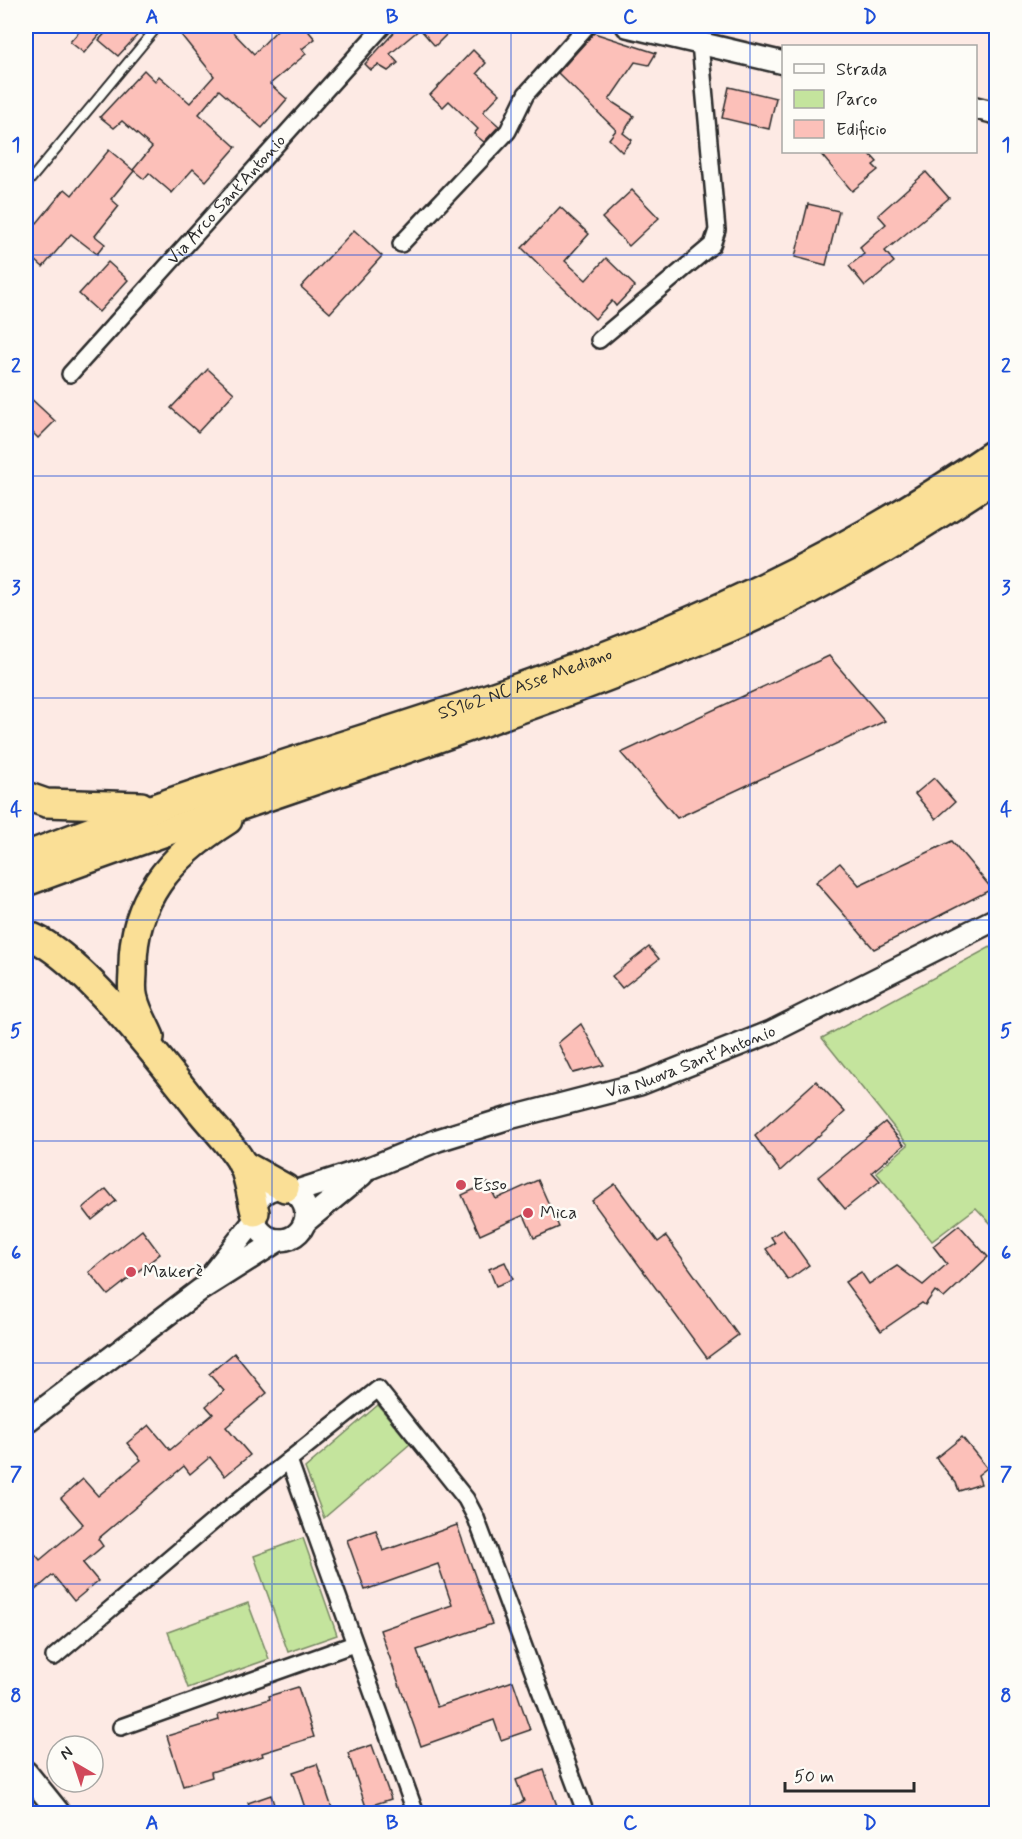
<svg xmlns="http://www.w3.org/2000/svg" width="1022" height="1839" font-family="Mynerve,sans-serif">
  <style>
    .green { fill: #c4e49d; stroke: #788864; stroke-width: 1.5 }
    .building { fill: #fcc0b9; stroke: #2b2b2b; stroke-width: 1.5 }
    .lines { fill: none; stroke-linecap: round; stroke-linejoin: round }
    .lane-casing { stroke: #2b2b2b; stroke-width: 12 }
    .street-casing { stroke: #2b2b2b; stroke-width: 20 }
    .secondary-casing { stroke: #2b2b2b; stroke-width: 26 }
    .highway-casing { stroke: #2b2b2b; stroke-width: 32 }
    .lane { stroke: #fdfcf7; stroke-width: 8 }
    .street { stroke: #fdfcf7; stroke-width: 15 }
    .secondary { stroke: #fdfcf7; stroke-width: 21 }
    .highway { stroke: #fadf96; stroke-width: 27 }
    .grid { fill: none; stroke: #1d4ed8; stroke-width: 1.5; stroke-opacity: 0.55 }
    .poi-dot { fill: #d1495b; stroke: #fdfcf7; stroke-width: 2 }
    .labels { text-anchor: middle; dominant-baseline: central; stroke-width: 5; stroke-linejoin: round; paint-order: stroke }
    .street-label { font-size: 18px; fill: #2b2b2b; stroke: #fdfcf7 }
    .poi-label { font-size: 18px; fill: #2b2b2b; stroke: #fdfcf7; text-anchor: start }
    .neatline { fill: none; stroke: #1d4ed8; stroke-width: 2 }
    .grid-label { font-size: 20px; text-anchor: middle; font-weight: bold; fill: #1d4ed8 }
  </style>
  <rect width="100%" height="100%" fill="#fdeae4"/>
  <filter id="ink" filterUnits="userSpaceOnUse"><feTurbulence type="fractalNoise" baseFrequency=".0167" numOctaves="2"/><feDisplacementMap in="SourceGraphic" scale="12" xChannelSelector="R" yChannelSelector="G"/><feConvolveMatrix kernelMatrix="1 2 1 2 8 2 1 2 1" color-interpolation-filters="sRGB"/></filter>
  <g filter="url(#ink)">
    <g class="green">
      <polygon points="996,944 996,1229 976,1208 932,1241 876,1172 908,1145 822,1038"/>
      <polygon points="378,1405 410,1444 324,1518 305,1468"/>
      <polygon points="303,1538 337,1635 288,1652 254,1556"/>
      <polygon points="248,1603 269,1659 188,1688 168,1632"/>
    </g>
    <g class="building">
      <polygon points="84,26 107,26 84,53 70,42"/>
      <polygon points="112,26 146,26 118,56 99,40"/>
      <polygon points="174,26 227,26 254,54 281,26 304,26 315,39 302,49 306,54 270,84 287,99 262,128 219,90 199,114 236,147 206,181 193,169 172,193 149,173 144,179 133,170 152,147 122,121 114,128 100,117 144,70 155,81 159,76 190,103 214,76"/>
      <polygon points="400,26 440,26 448,33 435,46 420,29 390,54 398,63 388,71 378,65 371,70 365,64"/>
      <polygon points="594,33 656,53 649,65 635,62 609,100 634,116 623,133 632,140 622,152 609,139 616,130 558,73"/>
      <polygon points="473,50 486,63 477,73 500,94 483,112 499,126 484,142 474,134 478,129 449,101 443,107 430,95"/>
      <polygon points="729,87 776,98 769,129 722,118"/>
      <polygon points="109,150 134,171 111,199 119,206 95,236 105,244 97,254 71,234 43,267 26,252 26,213 37,223 65,189 72,195"/>
      <polygon points="819,152 868,152 877,162 873,165 878,170 852,191"/>
      <polygon points="926,172 949,198 885,251 894,262 865,286 849,266 864,254 860,247 886,224 878,215"/>
      <polygon points="632,190 659,218 629,246 602,218"/>
      <polygon points="808,204 839,211 826,265 795,257"/>
      <polygon points="560,207 589,234 565,261 586,280 606,258 635,286 616,306 612,301 595,319 522,248"/>
      <polygon points="354,230 382,256 330,313 301,287"/>
      <polygon points="108,262 128,280 99,312 79,294"/>
      <polygon points="208,369 234,393 198,432 171,408"/>
      <polygon points="26,394 55,421 38,438 26,426"/>
      <polygon points="829,656 885,721 677,818 621,753"/>
      <polygon points="934,778 955,802 936,819 915,794"/>
      <polygon points="952,841 992,889 874,949 816,882 840,863 859,885"/>
      <polygon points="649,947 659,959 622,988 612,976"/>
      <polygon points="581,1024 604,1065 573,1073 558,1043"/>
      <polygon points="816,1081 845,1112 780,1171 755,1136"/>
      <polygon points="885,1122 904,1145 872,1172 880,1181 845,1209 818,1177"/>
      <polygon points="538,1180 559,1227 534,1238 524,1215 480,1235 462,1195 488,1183 496,1199"/>
      <polygon points="615,1184 658,1242 666,1236 738,1335 707,1358 592,1201"/>
      <polygon points="106,1189 116,1201 92,1220 83,1208"/>
      <polygon points="959,1225 988,1257 944,1298 935,1291 925,1305 922,1303 881,1331 845,1282 861,1272 869,1284 897,1266 923,1285 947,1264 933,1246"/>
      <polygon points="783,1229 809,1265 788,1280 766,1249 775,1243 771,1237"/>
      <polygon points="142,1230 160,1254 108,1295 89,1272"/>
      <polygon points="505,1262 513,1279 496,1286 489,1269"/>
      <polygon points="234,1353 267,1393 226,1427 250,1455 225,1476 210,1457 190,1474 184,1466 98,1539 103,1546 83,1563 98,1581 74,1601 53,1575 26,1598 26,1543 40,1560 83,1524 61,1498 83,1479 98,1496 141,1460 127,1443 149,1425 170,1450 213,1414 206,1406 224,1391 209,1374"/>
      <polygon points="962,1437 987,1468 978,1475 981,1484 959,1491 956,1483 936,1458"/>
      <polygon points="457,1525 492,1624 417,1650 437,1707 513,1681 530,1730 501,1740 494,1720 421,1746 380,1630 452,1605 438,1564 365,1590 347,1540 376,1530 383,1551"/>
      <polygon points="298,1687 314,1737 262,1753 263,1756 211,1772 212,1777 183,1786 167,1736 219,1720 218,1715 270,1699 269,1696"/>
      <polygon points="372,1745 391,1799 366,1807 348,1753"/>
      <polygon points="317,1764 334,1814 307,1814 293,1772"/>
      <polygon points="544,1770 560,1814 495,1814 524,1801 516,1780"/>
      <polygon points="271,1795 277,1814 252,1814 248,1803"/>
    </g>
    <g class="lines">
      <defs>
        <polyline id="lane" points="26,185 158,26"/>
        <g id="street">
          <polyline points="401,244 508,131 526,94 587,26"/>
          <polyline points="599,340 712,245 717,230 700,43"/>
          <path id="s1" d="M70,374l313,-348"/>
          <polyline points="289,1460 416,1814"/>
          <polyline points="54,1657 229,1508 378,1389 466,1499 476,1518 586,1814"/>
          <polyline points="121,1727 354,1644"/>
        </g>
        <g id="secondary">
          <polyline points="627,26 784,63"/>
          <polyline points="976,108 996,113"/>
          <circle cx="280" cy="1214" r="26"/>
          <path id="s2" d="M294,1192l78,-25 66,-27 71,-22 131,-34 131,-52 225,-113"/>
          <polyline points="305,1222 362,1175"/>
          <polyline points="210,1277 255,1220"/>
          <polyline points="26,1422 200,1290 279,1240"/>
          <polyline points="26,1772 60,1814"/>
        </g>
        <g id="highway">
          <polyline points="26,796 46,803 141,806"/>
          <path id="s3" d="M26,856c44,-17 89,-34 134,-50 169,-60 345,-106 511,-177 114,-48 224,-107 325,-177"/>
          <path d="M26,882c233,-87 473,-157 703,-254 94,-40 183,-95 267,-151"/>
          <path d="M26,935c50,14 142,135 176,178 13,16 30,32 40,50 7,14 9,34 13,49"/>
          <path d="M150,1037c-5,-12 -13,-25 -16,-38 -3,-9 -1,-19 -1,-28 -2,-71 38,-115 95,-151"/>
          <polyline points="242,1164 285,1188"/>
        </g>
      </defs>
      <use href="#lane" class="lane-casing"/>
      <use href="#street" class="street-casing"/>
      <use href="#secondary" class="secondary-casing"/>
      <use href="#highway" class="highway-casing"/>
      <use href="#lane" class="lane"/>
      <use href="#street" class="street"/>
      <use href="#secondary" class="secondary"/>
      <use href="#highway" class="highway"/>
    </g>
  </g>
  <path class="grid" d="M272,26v1788M511,26v1788M750,26v1788M26,255h970M26,476h970M26,698h970M26,920h970M26,1141h970M26,1363h970M26,1584h970"/>
  <g class="poi-dot">
    <circle cx="461" cy="1185" r="6"/>
    <circle cx="528" cy="1213" r="6"/>
    <circle cx="131" cy="1272" r="6"/>
  </g>
  <g class="labels">
    <g class="street-label">
      <text stroke="none"><textPath href="#s1" startOffset="234">Via Arco Sant'Antonio</textPath></text>
      <text stroke="none"><textPath href="#s3" startOffset="528">SS162 NC Asse Mediano</textPath></text>
      <text stroke="none"><textPath href="#s2" startOffset="418">Via Nuova Sant'Antonio</textPath></text>
    </g>
    <g class="poi-label">
      <text x="473" y="1185">Esso</text>
      <text x="540" y="1213">Mica</text>
      <text x="143" y="1272">Makerè</text>
    </g>
  </g>
  <rect width="1022" height="1839" fill="none" stroke="#fdfcf7" stroke-width="66"/>
  <rect x="782" y="45" width="195" height="108" fill="#fdfcf7" stroke="#a9a8a5" stroke-width="1.5"/>
  <rect x="794" y="64" width="30" height="9" fill="#fdfcf7" stroke="#a9a8a5" stroke-width="1.5"/>
  <text x="836" y="75" font-size="18" fill="#2b2b2b">Strada</text>
  <rect x="794" y="90" width="30" height="18" fill="#c4e49d" stroke="#a9a8a5" stroke-width="1.5"/>
  <text x="836" y="105" font-size="18" fill="#2b2b2b">Parco</text>
  <rect x="794" y="120" width="30" height="18" fill="#fcc0b9" stroke="#a9a8a5" stroke-width="1.5"/>
  <text x="836" y="135" font-size="18" fill="#2b2b2b">Edificio</text>
  <g transform="translate(75 1764) rotate(321)"><circle r="28" fill="#fdfcf7" stroke="#a9a8a5" stroke-width="1.5"/>
  <path d="M0-4.5L10 22L0 15L-10 22Z" fill="#d1495b"/>
  <text y="-9" font-size="16" font-weight="bold" text-anchor="middle" fill="#2b2b2b">N</text>
  </g>
  <path d="M785 1782v9h129v-9" fill="none" stroke="#2b2b2b" stroke-width="3"/>
  <text x="794" y="1782" font-size="18" fill="#2b2b2b" stroke="#fdfcf7" stroke-width="4.5" paint-order="stroke">50 m</text>
  <rect x="33" y="33" width="956" height="1773" class="neatline"/>
  <g class="grid-label">
    <text x="152" y="23">A</text>
    <text x="392" y="23">B</text>
    <text x="630" y="23">C</text>
    <text x="870" y="23">D</text>
    <text x="16" y="151">1</text>
    <text x="1006" y="151">1</text>
    <text x="16" y="372">2</text>
    <text x="1006" y="372">2</text>
    <text x="16" y="594">3</text>
    <text x="1006" y="594">3</text>
    <text x="16" y="816">4</text>
    <text x="1006" y="816">4</text>
    <text x="16" y="1037">5</text>
    <text x="1006" y="1037">5</text>
    <text x="16" y="1259">6</text>
    <text x="1006" y="1259">6</text>
    <text x="16" y="1480">7</text>
    <text x="1006" y="1480">7</text>
    <text x="16" y="1702">8</text>
    <text x="1006" y="1702">8</text>
    <text x="152" y="1829">A</text>
    <text x="392" y="1829">B</text>
    <text x="630" y="1829">C</text>
    <text x="870" y="1829">D</text>
  </g>
</svg>
